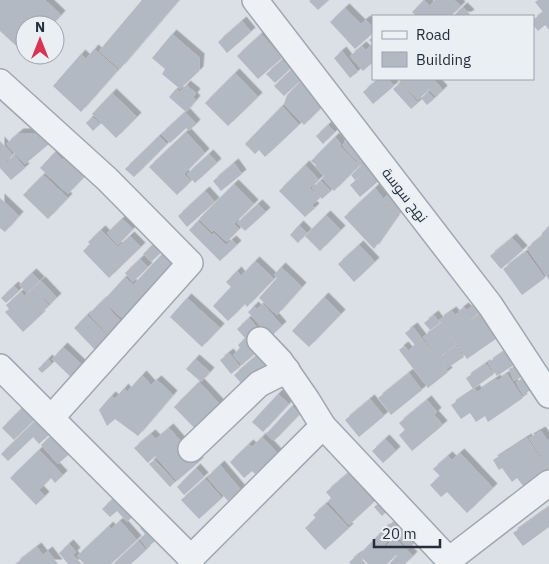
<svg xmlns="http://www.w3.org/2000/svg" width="549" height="564" font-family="'IBM Plex Sans',Cairo,sans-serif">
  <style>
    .building { fill: #b2b9c3; filter: url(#shadow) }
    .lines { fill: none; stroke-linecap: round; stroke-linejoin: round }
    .street-casing { stroke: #a0a7b0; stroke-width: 28 }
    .street { stroke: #edf0f5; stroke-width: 25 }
    .labels { text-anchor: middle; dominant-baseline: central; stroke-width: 4; stroke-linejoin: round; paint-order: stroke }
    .street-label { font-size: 14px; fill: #242e3d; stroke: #eaeff4 }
  </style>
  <defs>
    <filter id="shadow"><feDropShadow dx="4.5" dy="-4.5" stdDeviation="0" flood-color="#0004"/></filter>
  </defs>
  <rect width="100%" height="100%" fill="#dbe0e6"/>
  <g class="building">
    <polygon points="0,0 45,0 61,15 52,25 25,25 25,54 0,31"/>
    <polygon points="142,0 179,0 120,69 99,51"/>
    <polygon points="311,0 329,0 318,10 309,1"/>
    <polygon points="424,0 430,6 435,0 454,0 461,6 451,16 416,16 412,12"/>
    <polygon points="538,0 549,0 549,30 545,25 538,31 533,25 533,20 543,12 535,2"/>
    <polygon points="463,7 470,14 467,16 453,16"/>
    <polygon points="345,8 361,24 366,20 373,28 373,33 355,49 330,22"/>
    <polygon points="242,21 251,32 227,53 218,42"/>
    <polygon points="172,34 200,58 199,71 180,89 162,74 165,69 152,58"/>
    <polygon points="261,34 282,58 258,79 237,56"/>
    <polygon points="373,37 373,62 363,71 350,56 362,46 366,50 373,44 369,40"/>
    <polygon points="94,49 118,70 81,112 53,86 81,54 86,59"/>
    <polygon points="342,51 358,72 350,78 334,58"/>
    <polygon points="282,60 290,69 275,83 266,74"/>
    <polygon points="291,70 301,80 284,96 274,86"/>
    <polygon points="235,73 258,97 228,126 205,103"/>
    <polygon points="378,79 388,79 394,86 373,104 363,92"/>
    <polygon points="398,79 433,79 443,90 436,97 429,89 418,100"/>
    <polygon points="301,81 323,106 304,125 284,104 287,95"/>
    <polygon points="400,83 418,103 411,109 393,89"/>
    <polygon points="186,85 196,93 193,97 196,100 186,112 169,97 176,89 180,92"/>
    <polygon points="428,92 434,99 427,105 421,98"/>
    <polygon points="112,93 137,117 116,138 92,114"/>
    <polygon points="282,106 299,125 265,157 259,150 255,154 245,144"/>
    <polygon points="185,112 196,124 189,131 186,128 170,143 161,134"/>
    <polygon points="92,117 100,124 93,131 86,123"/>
    <polygon points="328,125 335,132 323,144 316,136"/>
    <polygon points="186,132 205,153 184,174 191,181 177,195 149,167"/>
    <polygon points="19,133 37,133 49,144 25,164 6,144"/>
    <polygon points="159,136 167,144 134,177 125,169"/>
    <polygon points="335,137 341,144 340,146 357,163 366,157 382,178 360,197 350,185 366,172 355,180 351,175 361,166 360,165 334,191 322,178 324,176 315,167 316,165 311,161"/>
    <polygon points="347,140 364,157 358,162 342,145"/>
    <polygon points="0,141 13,155 5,162 6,163 14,155 25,168 11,180 0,168"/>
    <polygon points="55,152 62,160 67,155 87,174 68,194 40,168"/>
    <polygon points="209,154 217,163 195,183 187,174"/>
    <polygon points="234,163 242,174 221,191 213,181"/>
    <polygon points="305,165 319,180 310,188 320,198 312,205 315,208 305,217 279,191"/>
    <polygon points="43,175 68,198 48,219 23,195"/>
    <polygon points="321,181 331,191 322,199 312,188"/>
    <polygon points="234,184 254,204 234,224 239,229 227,242 214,230 212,232 199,219"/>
    <polygon points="375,188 397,216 374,249 344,217"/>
    <polygon points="205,191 215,202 187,227 178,216"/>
    <polygon points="390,193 404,210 398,215 384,198"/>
    <polygon points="0,198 19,216 5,232 0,228"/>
    <polygon points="258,204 266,212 245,231 237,223"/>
    <polygon points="326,215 341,230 320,251 305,236"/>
    <polygon points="122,219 133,229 118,245 107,233"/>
    <polygon points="198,221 212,235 214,233 226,245 232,240 237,245 220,261 189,230"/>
    <polygon points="299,225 307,233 298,243 290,235"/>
    <polygon points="549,226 549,280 527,248 542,236 542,233"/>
    <polygon points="101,230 118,247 130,236 141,247 109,278 83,251 90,244 88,242"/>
    <polygon points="164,234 172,242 151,262 143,254"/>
    <polygon points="512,238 523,250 501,269 490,256"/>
    <polygon points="359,245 375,262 354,282 338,264"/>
    <polygon points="526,252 545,278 522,295 503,269"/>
    <polygon points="163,253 181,270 152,301 134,284"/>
    <polygon points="140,259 148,267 133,282 125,273"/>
    <polygon points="255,261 274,279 247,307 245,304 228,321 213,306 231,287 226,282 237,271 241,276"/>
    <polygon points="281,267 302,287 277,315 259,298 277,278 274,275"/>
    <polygon points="32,273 40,281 27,293 19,285"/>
    <polygon points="125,277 152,303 131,326 103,301"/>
    <polygon points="41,281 57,298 50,304 34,287"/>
    <polygon points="14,286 19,291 6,303 1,298"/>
    <polygon points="34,288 49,306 41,313 25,295"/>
    <polygon points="21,292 41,315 23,332 5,312 9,309 6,305"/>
    <polygon points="324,297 341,314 309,347 292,331"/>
    <polygon points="187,298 220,328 202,347 170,317"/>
    <polygon points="481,299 487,307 466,323 458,312 464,307 467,310"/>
    <polygon points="102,301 126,327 113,340 89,314"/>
    <polygon points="263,304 282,326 267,340 265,331 248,312 254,306 257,309"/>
    <polygon points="486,310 503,334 467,359 439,320 452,311 455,315 457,313 466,324"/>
    <polygon points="87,315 112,341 99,354 74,328"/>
    <polygon points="434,315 440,323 430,330 424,323"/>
    <polygon points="249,318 260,331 259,350 242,365 233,355 240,348 238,345 245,338 237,329"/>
    <polygon points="441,324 456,345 438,358 423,337"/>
    <polygon points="413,327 448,372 428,388 399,350 404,346 408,351 415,345 405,333"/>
    <polygon points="456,346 464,357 446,369 439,358"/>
    <polygon points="63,347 88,371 77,383 52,359"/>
    <polygon points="508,349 517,363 497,376 488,363"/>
    <polygon points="229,353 240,367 231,374 220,360"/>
    <polygon points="258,354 272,370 246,389 234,375"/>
    <polygon points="48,359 52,364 42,373 38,369"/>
    <polygon points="195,359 210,372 201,382 186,369"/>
    <polygon points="486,364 494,374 473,389 466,378"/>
    <polygon points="517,365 523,376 514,381 509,369"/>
    <polygon points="409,373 422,390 391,415 378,398"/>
    <polygon points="507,374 523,398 488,422 485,416 476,422 470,413 461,419 451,405 475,389 477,392 496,379 497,381"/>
    <polygon points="142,375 151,385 157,380 173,395 138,436 115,419 107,426 99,410 111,396 115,399 124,388 127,392"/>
    <polygon points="525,377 532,389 523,395 516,382"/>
    <polygon points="199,382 228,413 203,437 174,407"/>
    <polygon points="278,394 289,404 263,432 252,422"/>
    <polygon points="370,399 384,416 359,437 345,420"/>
    <polygon points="427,400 437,412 434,415 443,425 412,451 399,435 405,430 399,423"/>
    <polygon points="29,401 37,417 14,440 2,428"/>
    <polygon points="292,406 300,414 274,441 266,434"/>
    <polygon points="37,419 51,433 39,444 33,437 8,461 1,454"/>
    <polygon points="59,428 77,447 58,464 41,445"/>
    <polygon points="169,428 199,462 177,481 155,456 148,463 134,448 151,434 156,439"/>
    <polygon points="541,431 548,441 549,440 549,469 529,438"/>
    <polygon points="262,437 278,454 255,474 252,471 244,478 230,462 249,444 252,447"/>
    <polygon points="527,438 549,471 524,487 517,478 512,482 502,468 499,470 493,460"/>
    <polygon points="385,439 396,451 383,463 372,451"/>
    <polygon points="39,450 63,475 55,483 51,478 39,490 45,496 36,505 10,478"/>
    <polygon points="460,453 493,488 467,513 447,492 441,497 430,485 440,476 433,469 448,456 452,460"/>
    <polygon points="154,460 175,482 170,487 149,464"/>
    <polygon points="220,465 241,490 228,501 207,477"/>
    <polygon points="196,468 204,477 184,495 177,487"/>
    <polygon points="348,473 374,502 349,525 328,501 331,498 326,492"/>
    <polygon points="205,479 222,498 199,519 181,500"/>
    <polygon points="121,491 139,511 127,522 117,511 110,517 102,509"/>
    <polygon points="386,497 394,505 382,516 374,507"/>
    <polygon points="326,504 349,528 325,550 305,528 316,518 313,515"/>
    <polygon points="549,507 549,527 523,546 513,533"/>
    <polygon points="404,513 423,536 408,549 389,525"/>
    <polygon points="151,519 163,534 147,548 140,539 145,534 140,528"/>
    <polygon points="120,521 137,540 111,564 84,564 77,556 109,526 111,529"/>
    <polygon points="385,528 393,536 384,545 395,556 387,564 368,564 359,555"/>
    <polygon points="394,538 413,556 405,564 389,564 397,556 386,546"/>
    <polygon points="138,541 146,550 131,564 113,564"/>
    <polygon points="69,544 76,552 73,555 82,564 68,564 59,553"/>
    <polygon points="37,547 43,555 48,551 58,564 15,564"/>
    <polygon points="358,555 366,564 351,564 349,562"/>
  </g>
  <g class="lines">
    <defs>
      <g id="street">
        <polyline points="255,0 490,305 549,395"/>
        <polyline points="0,82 107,179 190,263 52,417"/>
        <polyline points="260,340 280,361 307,400 323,426"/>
        <polyline points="0,367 191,558"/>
        <polyline points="191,449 259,384 287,370"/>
        <polyline points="191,564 191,558 323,426 449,560 549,483"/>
      </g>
    </defs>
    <use href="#street" class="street-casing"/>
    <use href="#street" class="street"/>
  </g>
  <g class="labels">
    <g class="street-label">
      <text transform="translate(405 195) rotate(52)">نهج سوسة</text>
    </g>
  </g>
  <rect x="372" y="15" width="162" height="65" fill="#eaeff4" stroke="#9ba2ab"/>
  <rect x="382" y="31" width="25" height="8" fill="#edf0f5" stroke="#9ba2ab"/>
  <text x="416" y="40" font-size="15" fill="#242e3d">Road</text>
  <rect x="382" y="52" width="25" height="15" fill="#b2b9c3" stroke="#9ba2ab"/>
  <text x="416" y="65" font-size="15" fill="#242e3d">Building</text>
  <g transform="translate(40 40)"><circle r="24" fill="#eaeff4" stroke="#9ba2ab"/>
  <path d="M0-4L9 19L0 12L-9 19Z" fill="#d63555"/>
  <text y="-8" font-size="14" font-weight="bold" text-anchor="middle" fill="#242e3d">N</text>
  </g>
  <path d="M374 539v8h66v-8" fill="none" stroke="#242e3d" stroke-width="2.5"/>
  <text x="382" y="539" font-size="15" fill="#242e3d" stroke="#eaeff4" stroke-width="4" paint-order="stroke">20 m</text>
</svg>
